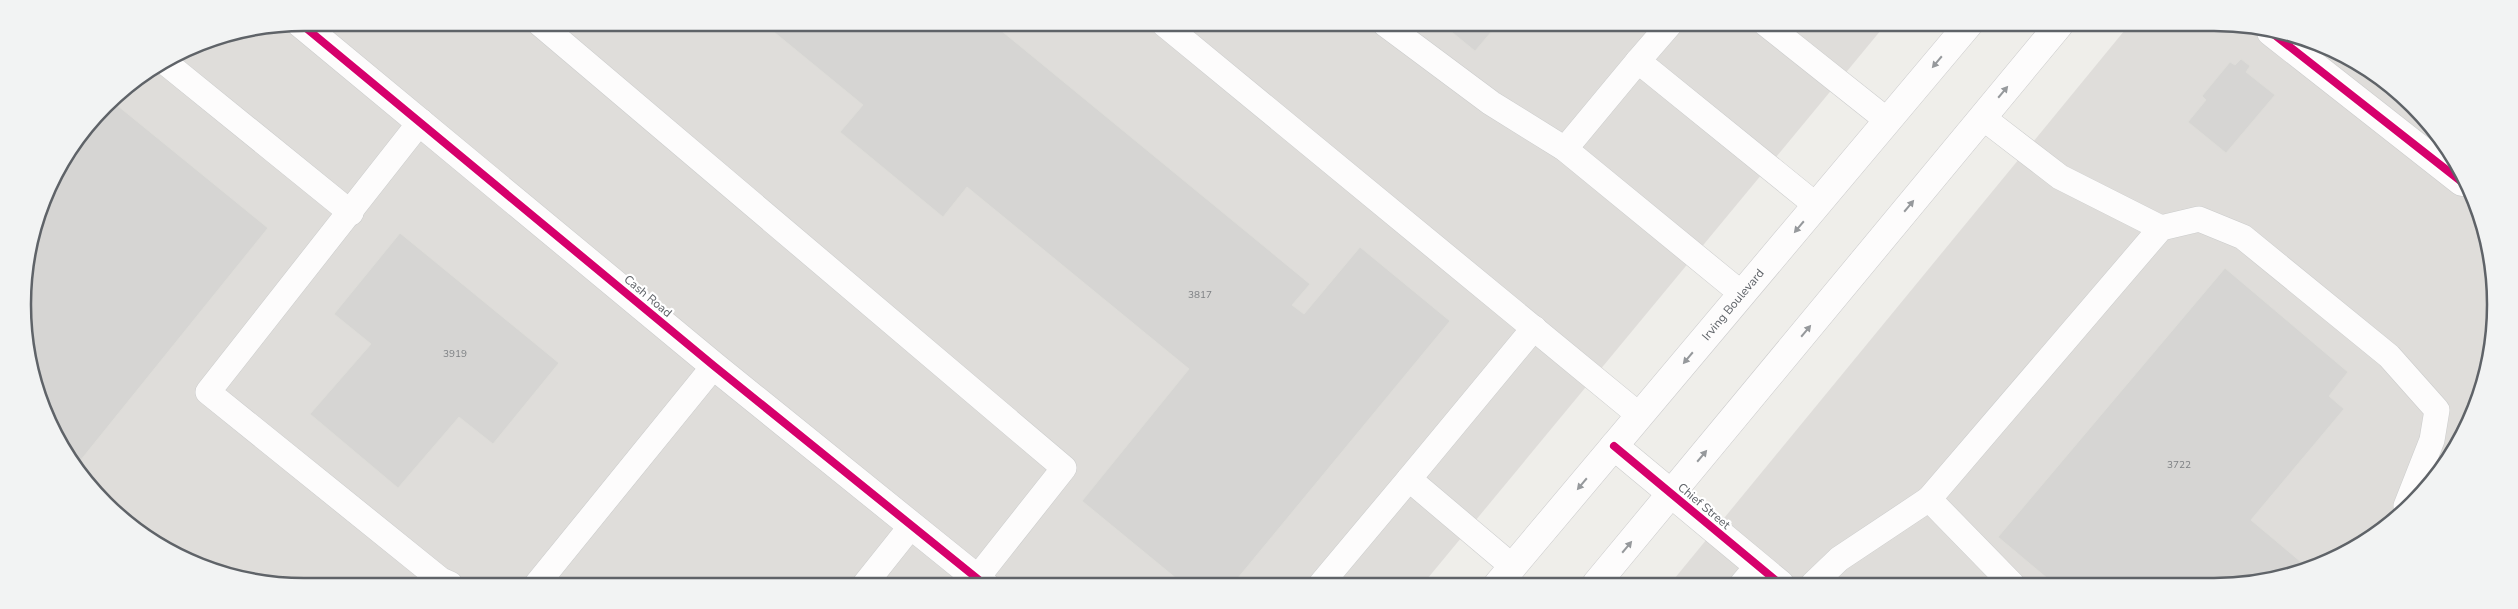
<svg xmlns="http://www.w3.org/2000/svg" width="2518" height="609" font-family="'Nunito Sans',sans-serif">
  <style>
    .industrial { fill: #dfddda }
    .building { fill: #d6d5d3; stroke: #deddd9 }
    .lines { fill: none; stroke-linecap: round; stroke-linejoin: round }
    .service-casing { stroke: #cbcccc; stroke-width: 26 }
    .minor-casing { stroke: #cbcccc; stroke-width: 29 }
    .secondary-casing { stroke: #cacacb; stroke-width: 29 }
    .service { stroke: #fdfcfc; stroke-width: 25 }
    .minor { stroke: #fdfcfc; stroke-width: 28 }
    .secondary { stroke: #fdfcfc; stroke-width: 28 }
    .cycleway-casing { stroke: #fff; stroke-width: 11 }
    .cycleway { stroke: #d6006c; stroke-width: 8 }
    .oneway { fill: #96999c }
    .labels { text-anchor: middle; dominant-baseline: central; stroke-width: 4.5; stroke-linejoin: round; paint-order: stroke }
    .number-label { font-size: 10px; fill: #7e8184 }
    .street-label { font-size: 12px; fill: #5f6368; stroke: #fff }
    .rim { fill: none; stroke: #5f6368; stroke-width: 2.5 }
  </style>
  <rect width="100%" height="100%" fill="#efeeea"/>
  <g class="industrial">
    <polygon points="305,23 1886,24 1423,584 267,584 164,549 81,476 37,395 23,286 52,180 118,93 197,44"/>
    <polygon points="2129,25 2251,25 2355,60 2437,133 2486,232 2493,342 2466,429 2413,504 2338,558 2250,584 1670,584"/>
  </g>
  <g class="building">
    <polygon points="763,23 992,23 1310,284 1292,305 1304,314 1360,247 1450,321 1233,584 1183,584 1082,501 1189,369 967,187 943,217 840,132 863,105"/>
    <polygon points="1442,24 1498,24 1475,51"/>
    <polygon points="2241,59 2250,66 2246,72 2275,95 2226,153 2188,122 2206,100 2202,96 2230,62 2235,65"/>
    <polygon points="112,101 268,228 76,466 37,395 23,286 52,180"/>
    <polygon points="400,233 559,363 493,444 459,417 398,488 310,414 371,344 334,314"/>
    <polygon points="2225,268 2348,372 2329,396 2344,409 2251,520 2307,567 2250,584 2054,584 1998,537"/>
  </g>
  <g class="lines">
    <defs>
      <g id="service">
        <polyline points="539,23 1064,468 977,578"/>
        <polyline points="1164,24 1639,415"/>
        <polyline points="1385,24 1491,103 1565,149 1742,294"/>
        <polyline points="1766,24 1888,121"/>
        <polyline points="1638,61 1670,24"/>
        <polyline points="166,63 351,213"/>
        <polyline points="1982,117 2060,177 2161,228"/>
        <polyline points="421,121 208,392 441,580 450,584"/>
        <polyline points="1565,149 1638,61 1817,206"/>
        <polyline points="1409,479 1534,328"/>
        <polyline points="537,584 714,366"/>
        <polyline points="865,584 912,525"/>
        <polyline points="1321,584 1409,479 1513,567"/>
        <polyline points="1742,584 1758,565"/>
        <polyline points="1813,584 1839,559 1929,499"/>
        <polyline points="2012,584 1929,499 2161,228 2199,219 2243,237 2389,356 2437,410 2432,440 2406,506 2407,508"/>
      </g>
      <g id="minor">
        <polyline points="300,23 714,366 984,584"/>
        <polyline points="2271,32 2462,182"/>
        <polyline points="1614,446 1780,584"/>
      </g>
      <g id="secondary">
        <path id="s1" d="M1498,584l470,-559"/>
        <polyline points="1596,584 2059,25"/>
      </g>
    </defs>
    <use href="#service" class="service-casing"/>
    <use href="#minor" class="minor-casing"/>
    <use href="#secondary" class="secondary-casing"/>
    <use href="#service" class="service"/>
    <use href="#minor" class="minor"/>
    <use href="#secondary" class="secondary"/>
    <defs>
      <g id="cycleway">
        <polyline points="300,23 714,366 984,584"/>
        <polyline points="2271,32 2462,182"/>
        <polyline points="1614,446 1780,584"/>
      </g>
    </defs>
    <use href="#cycleway" class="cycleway-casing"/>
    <use href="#cycleway" class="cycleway"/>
  </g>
  <defs><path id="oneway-solid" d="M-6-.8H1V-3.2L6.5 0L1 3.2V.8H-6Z" transform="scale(1.25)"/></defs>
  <g class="oneway">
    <use href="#oneway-solid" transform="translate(1937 62) rotate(130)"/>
    <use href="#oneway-solid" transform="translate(2003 92) rotate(-50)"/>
    <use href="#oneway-solid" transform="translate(1909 206) rotate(-50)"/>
    <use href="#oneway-solid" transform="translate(1799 227) rotate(130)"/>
    <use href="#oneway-solid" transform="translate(1806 331) rotate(-50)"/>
    <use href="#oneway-solid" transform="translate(1688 358) rotate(130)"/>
    <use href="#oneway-solid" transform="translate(1702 456) rotate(-50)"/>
    <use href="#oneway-solid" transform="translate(1582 484) rotate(130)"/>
    <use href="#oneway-solid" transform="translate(1627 547) rotate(-50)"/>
  </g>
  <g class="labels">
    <g class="number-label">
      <text x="1200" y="295">3817</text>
      <text x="455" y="354">3919</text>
      <text x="2179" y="465">3722</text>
    </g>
    <g class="street-label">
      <text transform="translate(648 296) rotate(40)">Cash Road</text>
      <text stroke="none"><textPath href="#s1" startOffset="365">Irving Boulevard</textPath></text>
      <text transform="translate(1704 506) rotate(40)">Chief Street</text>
    </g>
  </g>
  <path d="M0 0H2518V609H0ZM304 31H2214A273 273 0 0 1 2487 304V305A273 273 0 0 1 2214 578H304A273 273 0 0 1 31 305V304A273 273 0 0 1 304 31Z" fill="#f2f3f3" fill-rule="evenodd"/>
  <path class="rim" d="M304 31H2214A273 273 0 0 1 2487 304V305A273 273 0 0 1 2214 578H304A273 273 0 0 1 31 305V304A273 273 0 0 1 304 31Z"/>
</svg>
